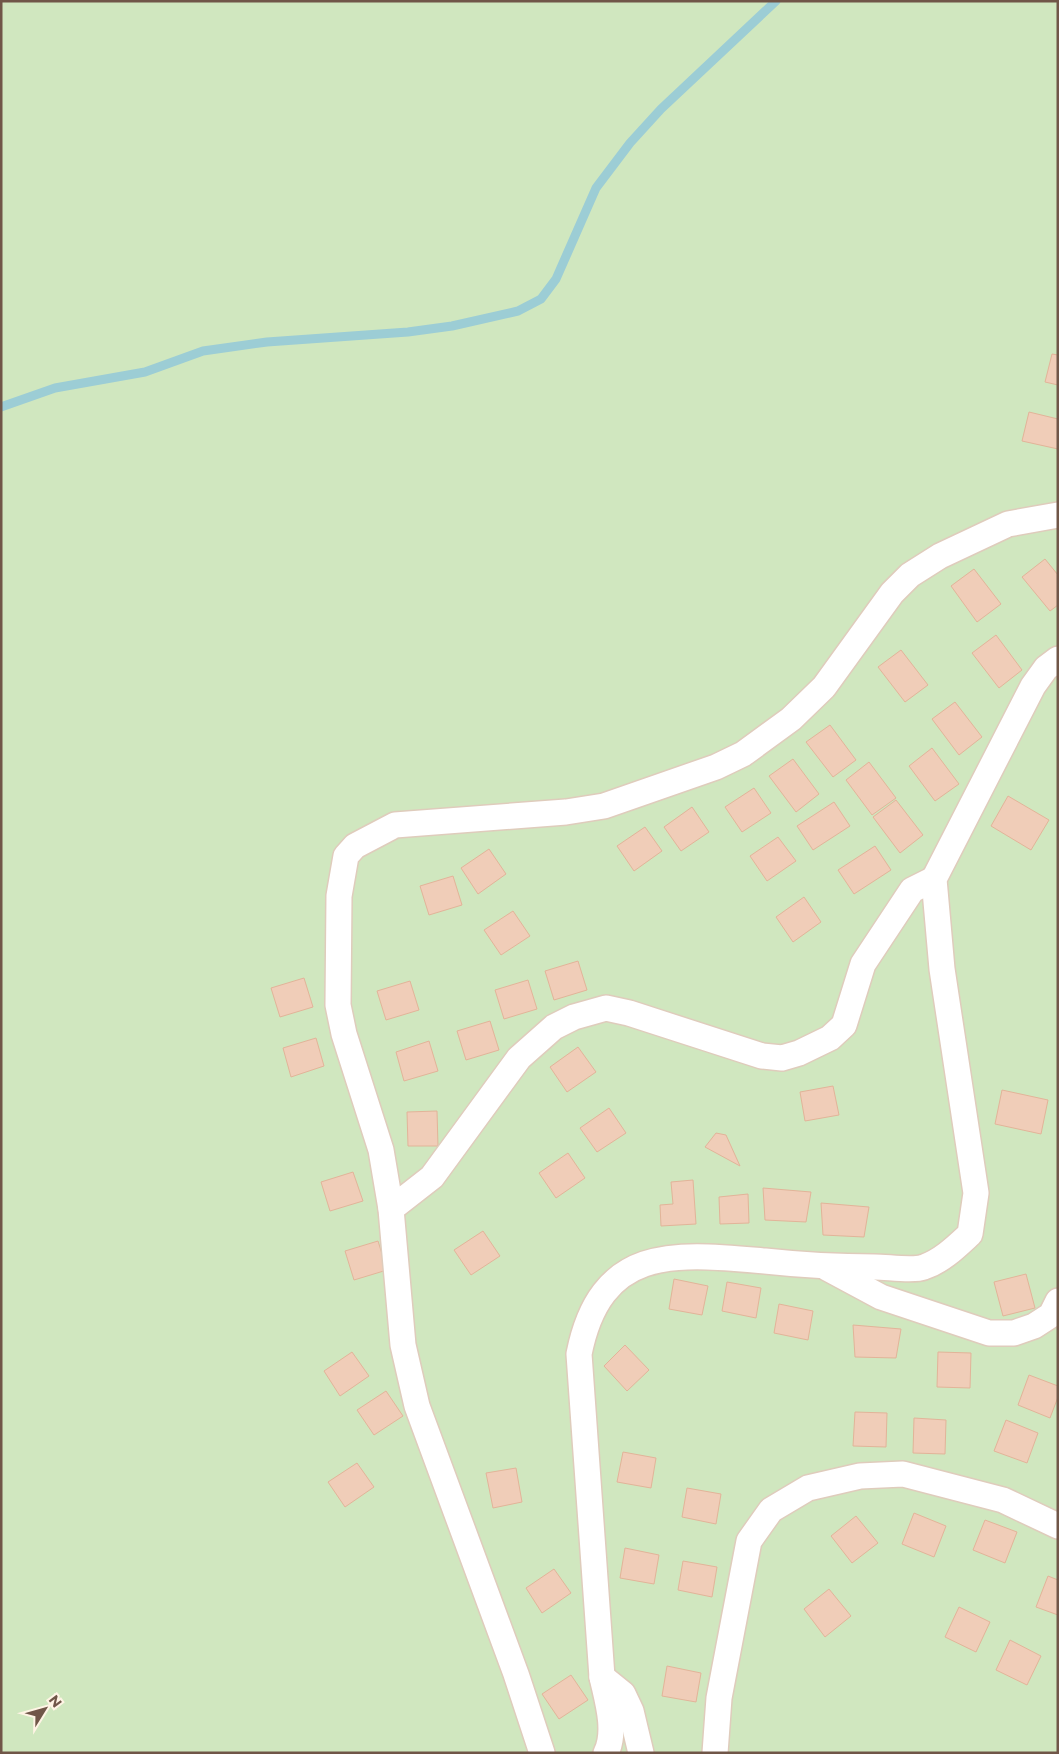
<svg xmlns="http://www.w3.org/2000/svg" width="1059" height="1754" font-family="Montserrat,sans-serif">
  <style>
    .green { fill: #d0e7bf }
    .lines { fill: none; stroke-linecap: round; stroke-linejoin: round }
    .stream { stroke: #9ccdd5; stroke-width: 9 }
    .building { fill: #f0cdb8; stroke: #e2b499 }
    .street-casing { stroke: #dfccbc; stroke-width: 28 }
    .street { stroke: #fff; stroke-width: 25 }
  </style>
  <rect width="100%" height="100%" fill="#fbf0e0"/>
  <rect class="green" x="1" y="1" width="1057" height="1752"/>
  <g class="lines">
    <polyline class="stream" points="1,407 55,388 145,372 203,351 267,342 408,332 452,326 518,311 541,299 556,279 596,188 630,143 661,109 776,1"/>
  </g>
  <g class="building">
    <polygon points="1052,354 1058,355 1058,385 1045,382"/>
    <polygon points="1029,412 1058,419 1058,449 1022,441"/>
    <polygon points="1045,559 1058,575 1058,605 1050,611 1022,577"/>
    <polygon points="974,569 1001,604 977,622 951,586"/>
    <polygon points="996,635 1022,670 999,688 972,653"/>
    <polygon points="901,650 928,685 905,702 878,667"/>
    <polygon points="955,702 982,737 959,755 932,719"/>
    <polygon points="830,725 856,760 833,777 806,742"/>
    <polygon points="932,748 959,784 935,801 909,766"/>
    <polygon points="793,759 819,794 796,812 769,776"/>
    <polygon points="869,762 896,798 872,815 846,780"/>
    <polygon points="754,788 771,813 742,832 725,807"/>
    <polygon points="1008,796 1049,820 1031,850 991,826"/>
    <polygon points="896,800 923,835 900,853 873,817"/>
    <polygon points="834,802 850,826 813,850 797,826"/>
    <polygon points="692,807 709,832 681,851 664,827"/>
    <polygon points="645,827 662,851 634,871 617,846"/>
    <polygon points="778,837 796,861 767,881 750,856"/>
    <polygon points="875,846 891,870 854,894 838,870"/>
    <polygon points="489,849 506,874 478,894 461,868"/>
    <polygon points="453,876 462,905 429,915 420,886"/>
    <polygon points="804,897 821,922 793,942 776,917"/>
    <polygon points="513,911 530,936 501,955 484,930"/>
    <polygon points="578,961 587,990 554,1000 545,971"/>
    <polygon points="304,978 313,1007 280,1017 271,988"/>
    <polygon points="528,980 537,1009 504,1019 495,990"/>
    <polygon points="410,981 419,1010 386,1020 377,991"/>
    <polygon points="490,1021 499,1050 466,1060 457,1031"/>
    <polygon points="316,1038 324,1066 291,1077 283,1048"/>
    <polygon points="429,1041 438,1071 404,1081 396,1052"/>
    <polygon points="578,1047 596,1072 567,1092 550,1067"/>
    <polygon points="833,1086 839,1115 805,1121 800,1092"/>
    <polygon points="1002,1090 1048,1100 1041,1134 995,1124"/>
    <polygon points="609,1108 626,1133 597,1152 580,1128"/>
    <polygon points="437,1111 438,1146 408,1146 407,1112"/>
    <polygon points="716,1133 726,1135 740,1166 705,1147"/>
    <polygon points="568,1153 585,1178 556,1198 539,1173"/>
    <polygon points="353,1172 363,1201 330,1211 321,1182"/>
    <polygon points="693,1180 696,1224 661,1226 660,1205 673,1204 671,1182"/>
    <polygon points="763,1188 811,1192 806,1222 765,1220"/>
    <polygon points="748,1194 749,1223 720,1224 719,1197"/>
    <polygon points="821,1203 869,1207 864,1237 823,1235"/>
    <polygon points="483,1231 500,1256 471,1275 454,1250"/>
    <polygon points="378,1241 387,1270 354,1280 345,1251"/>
    <polygon points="1026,1274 1035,1308 1003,1316 994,1282"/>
    <polygon points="674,1279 708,1286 702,1315 669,1309"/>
    <polygon points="727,1282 761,1288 756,1318 722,1311"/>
    <polygon points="779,1304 813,1311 808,1340 774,1333"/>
    <polygon points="853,1325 901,1329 896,1358 855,1357"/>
    <polygon points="625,1345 649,1370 627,1391 604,1366"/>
    <polygon points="352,1352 369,1376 340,1396 324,1371"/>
    <polygon points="938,1352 971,1353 970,1388 937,1387"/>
    <polygon points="1029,1375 1058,1386 1058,1397 1050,1418 1018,1405"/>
    <polygon points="386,1391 403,1416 374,1435 357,1410"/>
    <polygon points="855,1412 887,1413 886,1447 853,1446"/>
    <polygon points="914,1418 946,1420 945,1454 913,1453"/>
    <polygon points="1006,1420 1038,1433 1027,1463 994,1451"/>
    <polygon points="623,1452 656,1458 651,1488 617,1482"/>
    <polygon points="357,1463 374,1487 345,1507 328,1482"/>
    <polygon points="516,1468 522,1502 493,1508 486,1473"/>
    <polygon points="687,1488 721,1494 716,1524 682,1517"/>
    <polygon points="914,1513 946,1526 934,1557 902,1544"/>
    <polygon points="856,1516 878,1543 852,1563 831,1536"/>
    <polygon points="985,1520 1017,1532 1005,1563 973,1550"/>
    <polygon points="625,1548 659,1555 654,1584 620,1578"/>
    <polygon points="683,1561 717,1567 712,1597 678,1590"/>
    <polygon points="554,1569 571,1593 542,1613 526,1588"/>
    <polygon points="1048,1576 1058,1580 1058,1615 1036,1607"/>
    <polygon points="829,1589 851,1616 825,1637 804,1609"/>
    <polygon points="959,1607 990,1622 976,1652 945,1637"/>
    <polygon points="1010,1640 1041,1656 1027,1685 996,1670"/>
    <polygon points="667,1666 701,1673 696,1702 662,1696"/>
    <polygon points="571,1675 588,1700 559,1719 542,1694"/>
  </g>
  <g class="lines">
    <defs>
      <g id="street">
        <polyline points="391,1209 432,1177 519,1058 554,1027 574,1017 606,1008 629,1013 762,1056 782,1058 799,1053 830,1038 844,1025 863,964 912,890 934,879"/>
        <polyline points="827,1268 881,1297 989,1333 1014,1333 1034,1326 1051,1315 1058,1301"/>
        <polyline points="602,1677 623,1694 631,1711 641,1753"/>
        <polyline points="542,1753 516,1674 417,1406 403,1345 391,1209 381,1150 344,1034 338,1005 339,896 346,856 355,846 395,825 566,812 604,806 716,767 743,754 791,719 824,687 892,593 910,575 940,556 1008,524 1058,515"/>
        <path d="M606,1753c11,-22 1,-53 -4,-76l-23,-323c22,-110 96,-101 186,-93 37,4 73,6 110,6 13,0 38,4 49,0 18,-6 33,-21 46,-33l6,-41 -34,-224 -8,-90 99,-193 13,-18 12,-9"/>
        <polyline points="715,1753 719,1698 749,1541 771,1510 808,1488 860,1476 903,1474 1003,1500 1058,1526"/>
      </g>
    </defs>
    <use href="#street" class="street-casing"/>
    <use href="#street" class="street"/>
  </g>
  <rect width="1059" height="1754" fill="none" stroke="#705648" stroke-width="5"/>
  <g transform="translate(45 1709) rotate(53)" stroke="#fff4e5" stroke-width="4" paint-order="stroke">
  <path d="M0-4L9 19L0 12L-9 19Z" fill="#705648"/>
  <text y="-8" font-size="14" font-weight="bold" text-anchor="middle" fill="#705648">N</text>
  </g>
</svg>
